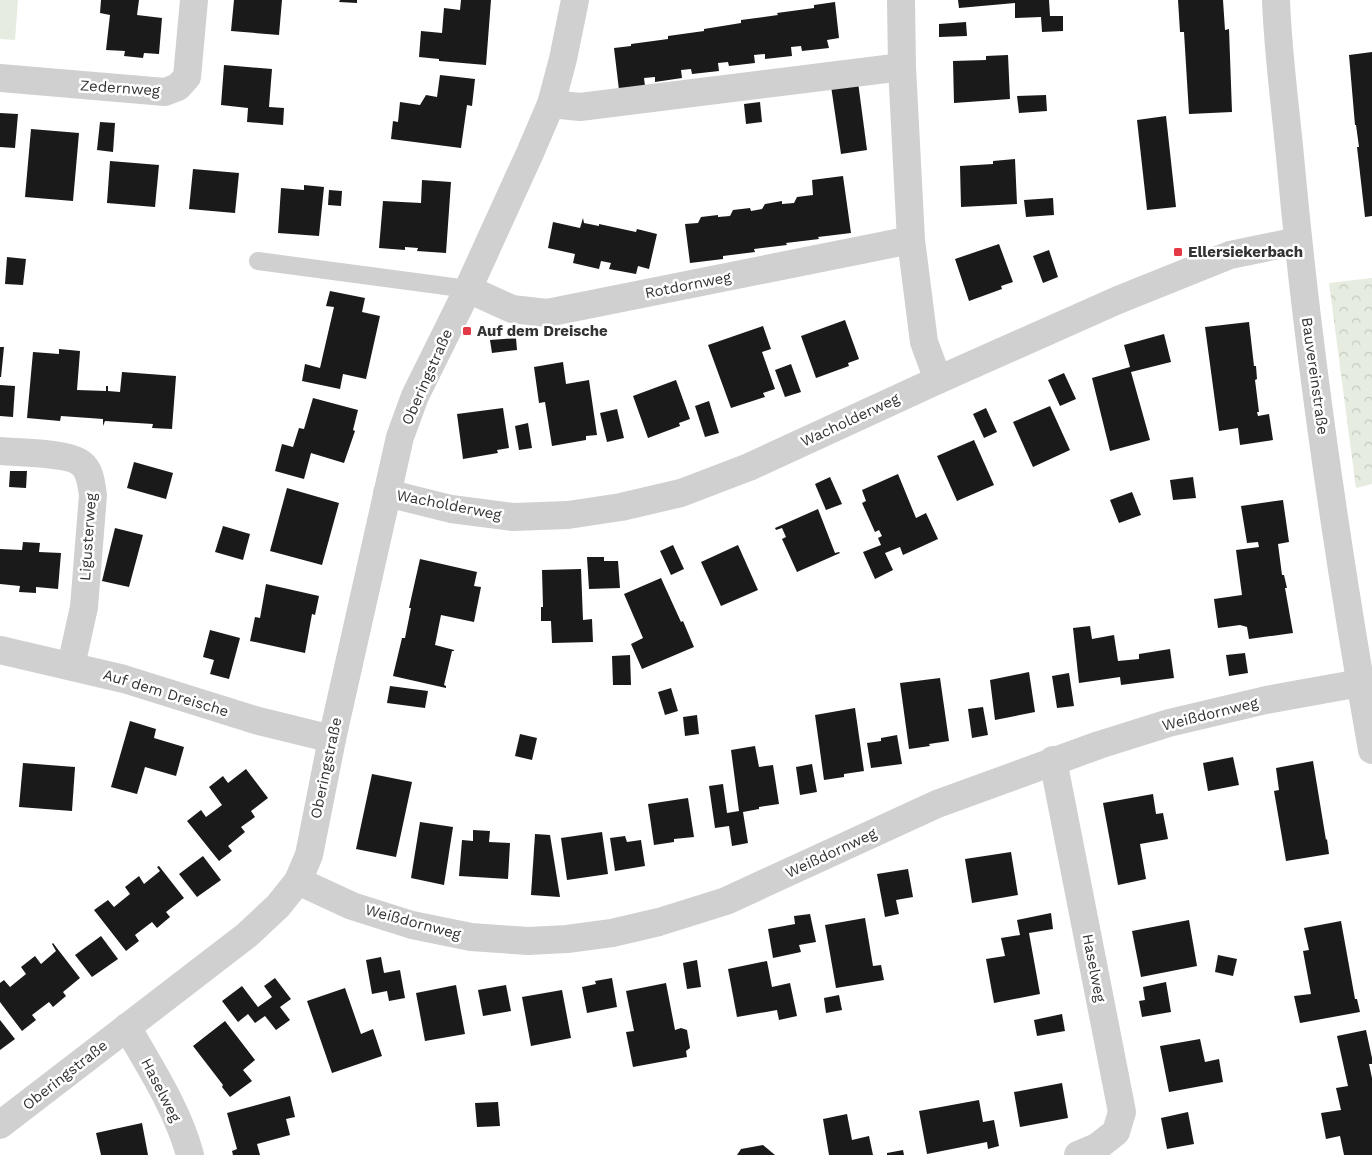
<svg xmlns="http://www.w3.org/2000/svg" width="1372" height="1155" font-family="'Work Sans',sans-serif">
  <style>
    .green { fill: #e6ecdf }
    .forest { fill: url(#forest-crowns) }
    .building { fill: #1a1a1a }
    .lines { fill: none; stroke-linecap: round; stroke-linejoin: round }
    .service { stroke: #d0d0d0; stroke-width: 18 }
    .minor { stroke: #d0d0d0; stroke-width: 28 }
    .poi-dot { fill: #e63946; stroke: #fff; stroke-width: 2 }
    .labels { text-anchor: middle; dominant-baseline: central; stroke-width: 5; stroke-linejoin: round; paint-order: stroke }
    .street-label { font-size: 15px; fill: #333; stroke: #fff }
    .poi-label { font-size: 15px; font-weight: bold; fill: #333; stroke: #fff; text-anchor: start }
  </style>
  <defs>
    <pattern id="forest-crowns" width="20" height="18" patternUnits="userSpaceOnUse" patternTransform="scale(1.25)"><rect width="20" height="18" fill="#e6ecdf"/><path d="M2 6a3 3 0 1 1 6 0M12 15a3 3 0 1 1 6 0" fill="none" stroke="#c6cbc0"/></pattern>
  </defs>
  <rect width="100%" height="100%" fill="#fff"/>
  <polygon class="green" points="0,0 18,0 15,40 0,39"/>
  <polygon class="forest" points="1372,278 1372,484 1356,488 1329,283"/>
  <g class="building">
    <polygon points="101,0 139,0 137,15 162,18 159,54 144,53 143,58 124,56 125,51 106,50 110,15 100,13"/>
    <polygon points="234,0 282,0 279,35 231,31"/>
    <polygon points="340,0 357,0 357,3 339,2"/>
    <polygon points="461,0 491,0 486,65 439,61 439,59 419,57 421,31 442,33 444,8 460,10"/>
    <polygon points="958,0 1049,0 1050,16 1063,16 1063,31 1042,32 1041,17 1015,18 1015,3 959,8"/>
    <polygon points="1178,0 1223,0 1225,30 1229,29 1232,112 1189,114 1184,32 1180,32"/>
    <polygon points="835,2 839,38 827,40 829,48 802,51 801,46 791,47 792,56 765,59 765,54 754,55 755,63 729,66 728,62 718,63 719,71 692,74 691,69 681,70 682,78 655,82 655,77 644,78 645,86 619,90 614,48 631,46 631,44 668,39 668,36 704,31 704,29 741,23 741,20 778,15 777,13 814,8 814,5"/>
    <polygon points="966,22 967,36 939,37 939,24"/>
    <polygon points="1372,52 1372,216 1365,217 1357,147 1359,147 1356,125 1355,125 1349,55"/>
    <polygon points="1008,55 1010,99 954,103 953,61 986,60 986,56"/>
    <polygon points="224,65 272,69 269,107 284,108 283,125 247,122 248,108 221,105"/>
    <polygon points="440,75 475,79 472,106 467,105 461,148 391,139 393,121 398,122 400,102 420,105 426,95 437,97"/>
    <polygon points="858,82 867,150 841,154 831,86"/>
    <polygon points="1046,95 1047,111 1019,113 1017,96"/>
    <polygon points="760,102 762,122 746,124 744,104"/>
    <polygon points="0,113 18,114 15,148 0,147"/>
    <polygon points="1166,116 1176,207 1147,210 1137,120"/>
    <polygon points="100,122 115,123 113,152 97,150"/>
    <polygon points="31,129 79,133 73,201 25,197"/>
    <polygon points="1015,159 1017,204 961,207 960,166 993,164 993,161"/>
    <polygon points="110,161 159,165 155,207 107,203"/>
    <polygon points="193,169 239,173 235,213 189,209"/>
    <polygon points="843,176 851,233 818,237 819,239 786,243 787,245 754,249 755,252 723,256 723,259 690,263 685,224 698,223 701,217 718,215 718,217 730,216 733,210 750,208 751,211 762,209 765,204 782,201 782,204 794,203 797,197 813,195 812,180"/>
    <polygon points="422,180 451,182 446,253 417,251 418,248 405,247 405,250 379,248 383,201 421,203"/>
    <polygon points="304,185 324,187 319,236 278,233 281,188 304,190"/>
    <polygon points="329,190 342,191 341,206 328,205"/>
    <polygon points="1053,198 1054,215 1026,217 1024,200"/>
    <polygon points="583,218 584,223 599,226 599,224 636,232 637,229 657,234 649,269 638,266 636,274 609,269 611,263 601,261 599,269 573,263 575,254 548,248 553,222 580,228"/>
    <polygon points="999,244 1013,282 1001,286 1002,289 969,301 955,259"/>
    <polygon points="1049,250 1058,277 1043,283 1033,256"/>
    <polygon points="7,257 26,259 23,285 5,284"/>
    <polygon points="330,291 365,298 362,312 380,316 366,379 343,374 340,389 302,381 305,364 320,368 334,307 326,306"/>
    <polygon points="845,320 859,359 848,363 849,366 816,378 801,336"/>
    <polygon points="1249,322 1254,366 1256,366 1257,379 1255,380 1259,412 1257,412 1258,416 1269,414 1273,440 1240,445 1238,428 1219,431 1205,327"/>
    <polygon points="763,326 771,349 762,352 775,389 763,393 765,397 731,408 708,345"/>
    <polygon points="1164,334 1171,362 1131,372 1150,440 1110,451 1092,378 1130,367 1124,345"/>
    <polygon points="516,338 517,350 492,353 490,340"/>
    <polygon points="0,347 4,347 1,377 0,377"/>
    <polygon points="59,349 80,351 77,390 106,391 106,386 108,386 108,391 120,392 122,372 176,376 172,429 152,428 153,424 105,421 103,426 103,419 61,416 60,421 27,418 33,352 59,354"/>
    <polygon points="563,362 566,384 589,380 597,435 586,436 586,440 552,446 545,402 539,403 534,367"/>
    <polygon points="791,364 801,392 785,397 775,370"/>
    <polygon points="1064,373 1076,399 1060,406 1048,380"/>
    <polygon points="676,380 690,419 679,423 680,426 648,438 633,396"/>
    <polygon points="0,385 15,386 13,417 0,416"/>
    <polygon points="313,398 358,410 353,430 355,431 344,463 311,453 304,479 275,471 282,444 293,447 299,428 304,429"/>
    <polygon points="709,401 719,433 705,437 695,406"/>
    <polygon points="1050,406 1070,450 1033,467 1013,422"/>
    <polygon points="503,408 509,448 497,450 498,453 463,459 457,414"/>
    <polygon points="986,408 997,432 984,438 973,414"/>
    <polygon points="617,409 624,438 607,442 600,413"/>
    <polygon points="528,423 532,448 519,450 515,426"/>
    <polygon points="974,440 994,485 957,501 937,456"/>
    <polygon points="134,462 173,473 166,499 127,488"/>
    <polygon points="10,471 27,471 26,488 9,487"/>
    <polygon points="898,474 916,518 926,513 938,539 903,555 900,547 885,553 893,570 875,579 863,552 881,545 878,538 882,536 879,530 875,532 862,503 866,501 862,490"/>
    <polygon points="830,477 842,504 826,510 815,484"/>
    <polygon points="1193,477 1196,498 1173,500 1170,480"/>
    <polygon points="287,488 339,503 322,565 270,551"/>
    <polygon points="1132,492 1141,515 1119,523 1110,500"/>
    <polygon points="1283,500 1289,542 1278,544 1282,575 1284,575 1287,588 1285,588 1293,633 1249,639 1247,627 1240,625 1218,628 1214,599 1242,595 1236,550 1259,547 1258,542 1247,543 1241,506"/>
    <polygon points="818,509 835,553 839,552 840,553 797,572 782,539 786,537 782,528 776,530 775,528"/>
    <polygon points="223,526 250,534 243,560 215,552"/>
    <polygon points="115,528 143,535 129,587 102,581"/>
    <polygon points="23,542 40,543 39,552 61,553 58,589 36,587 36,593 19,592 20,586 0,584 0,549 22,550"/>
    <polygon points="673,545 684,569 671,575 660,551"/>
    <polygon points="738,545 758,590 721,606 701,562"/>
    <polygon points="587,557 604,557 604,561 618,561 620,588 589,589"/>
    <polygon points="420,559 477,572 474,586 481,587 474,622 441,615 435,645 454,650 454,651 452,651 444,685 446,686 446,688 393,676 402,638 405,638 411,608 409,608"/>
    <polygon points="581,569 583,620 592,619 593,642 552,643 551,621 541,621 541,607 543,607 542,570"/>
    <polygon points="661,578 681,622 683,621 694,647 642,669 631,644 643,638 624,594"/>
    <polygon points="266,584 319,596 315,615 312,614 305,653 250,641 255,617 260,618"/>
    <polygon points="1090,626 1092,639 1114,635 1118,661 1139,659 1139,654 1170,649 1174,678 1121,685 1120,677 1079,683 1073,628"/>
    <polygon points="210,630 240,638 229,679 210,674 214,660 203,657"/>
    <polygon points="1245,653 1248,673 1229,676 1226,655"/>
    <polygon points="630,655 631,685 613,685 612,656"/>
    <polygon points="1029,672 1035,712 995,720 990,680"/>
    <polygon points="1069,673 1074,706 1057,708 1052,676"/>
    <polygon points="940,678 949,741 929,744 930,746 909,749 900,683"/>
    <polygon points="390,686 428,691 425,708 387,703"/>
    <polygon points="671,688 678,711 665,715 658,692"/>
    <polygon points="983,707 988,735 972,738 968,709"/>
    <polygon points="855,708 864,771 844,774 844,777 824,780 815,715"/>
    <polygon points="697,715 699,734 685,736 683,717"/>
    <polygon points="130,721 156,729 154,738 184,747 176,776 145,767 137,794 111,787"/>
    <polygon points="520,734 537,738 532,760 515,756"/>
    <polygon points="897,735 902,764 871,768 867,743 881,741 881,738"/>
    <polygon points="755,746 759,767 773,765 779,804 759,807 759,809 743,812 748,843 732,846 729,826 715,828 709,786 723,784 727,813 739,811 731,750"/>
    <polygon points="1233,757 1239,785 1208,791 1203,763"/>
    <polygon points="1313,761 1326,840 1327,839 1329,854 1286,861 1274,791 1279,790 1276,768"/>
    <polygon points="23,763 75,767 72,811 19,807"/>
    <polygon points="812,764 817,792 800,795 796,767"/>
    <polygon points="246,769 268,798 251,811 255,817 241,827 245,832 228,846 232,851 219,861 187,821 201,810 206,817 222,805 209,787 223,776 228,783"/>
    <polygon points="372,774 412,782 396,857 356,849"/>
    <polygon points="1153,794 1156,814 1163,813 1168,839 1140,844 1146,879 1118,885 1103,803"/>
    <polygon points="688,798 694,837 674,839 674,842 654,845 648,804"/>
    <polygon points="420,822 453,827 444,885 411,878"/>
    <polygon points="473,830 490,831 489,842 510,843 508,879 459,876 462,840 473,841"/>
    <polygon points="602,832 608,874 567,880 561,838"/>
    <polygon points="535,834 550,835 560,897 531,895"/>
    <polygon points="625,836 627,842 641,840 645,866 615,871 610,838"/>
    <polygon points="1011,852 1018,895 972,903 965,859"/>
    <polygon points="203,856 221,880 197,897 179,874"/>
    <polygon points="159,866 184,898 166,912 170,917 157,928 152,922 135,935 139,941 126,951 94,910 108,900 114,907 130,894 125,887 139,876 144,884 160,871 157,867"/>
    <polygon points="908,869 913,897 896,900 899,914 885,917 877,874"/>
    <polygon points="1051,913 1053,929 1029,933 1040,994 994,1003 986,959 1005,956 1001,938 1020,935 1017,920"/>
    <polygon points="810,914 816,942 799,945 801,952 773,958 768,929 795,924 794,916"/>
    <polygon points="865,918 873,966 881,965 884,980 836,988 825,925"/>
    <polygon points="1189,920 1197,966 1141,977 1132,931"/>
    <polygon points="1341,921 1355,999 1357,999 1360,1012 1300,1023 1294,996 1311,994 1303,951 1309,950 1304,928"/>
    <polygon points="101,936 118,959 92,977 75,955"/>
    <polygon points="53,943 80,978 63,992 66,996 53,1007 49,1002 32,1015 36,1020 22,1031 0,1002 0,983 4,980 10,987 26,974 21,967 35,956 41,964 56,951 52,944"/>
    <polygon points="1218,955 1237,959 1233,976 1215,972"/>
    <polygon points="381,957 384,973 400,970 405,998 389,1001 387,991 372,994 366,960"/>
    <polygon points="697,960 701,987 687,989 683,963"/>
    <polygon points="767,961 772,987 790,983 797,1016 779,1020 777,1010 737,1017 728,969"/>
    <polygon points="275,978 291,999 280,1007 290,1020 276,1030 265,1016 255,1023 248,1014 238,1022 222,1001 242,986 258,1007 272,997 264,986"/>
    <polygon points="612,978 617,1007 587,1013 582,987 596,984 595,981"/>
    <polygon points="1166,982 1171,1012 1142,1017 1139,1001 1145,1000 1143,987"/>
    <polygon points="666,983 675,1030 681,1028 687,1030 690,1048 686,1051 687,1057 633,1067 626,1032 634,1031 626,991"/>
    <polygon points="456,985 465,1034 425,1041 416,993"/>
    <polygon points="506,985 511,1011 483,1016 478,990"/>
    <polygon points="345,988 361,1034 373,1029 382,1056 332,1073 307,1001"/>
    <polygon points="562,990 571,1038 531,1046 522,997"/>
    <polygon points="839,995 842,1010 826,1013 824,998"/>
    <polygon points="1062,1014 1065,1031 1037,1036 1034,1020"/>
    <polygon points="0,1020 15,1039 0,1050"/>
    <polygon points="225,1021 255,1060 243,1070 252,1081 230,1097 222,1087 223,1085 193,1046"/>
    <polygon points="1366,1030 1372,1058 1372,1064 1369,1064 1372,1078 1372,1155 1344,1155 1340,1136 1326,1139 1321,1113 1341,1110 1336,1088 1348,1086 1337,1036"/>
    <polygon points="1200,1039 1205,1062 1219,1059 1223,1082 1169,1092 1160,1046"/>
    <polygon points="1062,1083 1068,1118 1020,1127 1014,1092"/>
    <polygon points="290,1096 295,1117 286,1119 290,1135 257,1144 260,1155 233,1155 232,1151 237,1149 227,1113"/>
    <polygon points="979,1100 983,1122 994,1120 999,1146 988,1149 987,1142 927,1154 919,1111"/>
    <polygon points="498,1102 500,1126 477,1127 475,1103"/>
    <polygon points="1188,1112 1194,1144 1167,1149 1161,1118"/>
    <polygon points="847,1114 852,1140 869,1136 873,1155 829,1155 823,1119"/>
    <polygon points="142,1123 148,1155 101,1155 96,1133"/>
    <polygon points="763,1145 775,1155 737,1155 741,1149"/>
    <polygon points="903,1150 904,1155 887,1155 887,1153"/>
  </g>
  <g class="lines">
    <polyline class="service" points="258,261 468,289"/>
    <g class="minor">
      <polyline points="901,0 902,67 911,240 924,342 938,380"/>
      <path d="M1276,0c2,56 10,111 15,167 18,195 47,390 81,583"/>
      <polyline points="0,78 165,92 178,87 187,77 194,0"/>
      <polyline points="551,104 580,107 902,67"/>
      <polyline points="468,289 512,309 547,313 911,240"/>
      <path d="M0,451c18,2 73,1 84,15 7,8 7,18 9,29l-9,112 -13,59"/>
      <polyline points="387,493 451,509 513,517 568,515 621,507 681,493 749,467 938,380 1118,300 1230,255 1298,241"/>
      <polyline points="0,650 124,679 255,720 332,739"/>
      <polyline points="1053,760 1122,1112 1116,1132 1097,1147 1078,1155"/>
      <polyline points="298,881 352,906 412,925 471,937 528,941 567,939 612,933 659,922 726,901 937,804 1099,745 1169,723 1266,700 1360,683"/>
      <path d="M127,1027c23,40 51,83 63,128"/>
      <polyline points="0,1125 247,935 278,906 298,881 309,855 332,739 400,437 415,396 468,289 530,153 551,104 563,59 575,0"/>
    </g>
  </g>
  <g class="poi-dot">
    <rect x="1173" y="247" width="10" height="10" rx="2.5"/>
    <rect x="462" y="326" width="10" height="10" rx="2.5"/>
  </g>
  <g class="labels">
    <g class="street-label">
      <text transform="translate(120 88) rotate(4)">Zedernweg</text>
      <text transform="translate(688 285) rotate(-11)">Rotdornweg</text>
      <text transform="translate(1315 376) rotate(82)">Bauvereinstraße</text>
      <text transform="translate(427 377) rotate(-66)">Oberingstraße</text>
      <text transform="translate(850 420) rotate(-25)">Wacholderweg</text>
      <text transform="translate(449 505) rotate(11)">Wacholderweg</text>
      <text transform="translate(88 537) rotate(-86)">Ligusterweg</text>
      <text transform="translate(166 693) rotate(17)">Auf dem Dreische</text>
      <text transform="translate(1210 714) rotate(-14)">Weißdornweg</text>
      <text transform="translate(326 768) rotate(-78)">Oberingstraße</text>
      <text transform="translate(831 853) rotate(-25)">Weißdornweg</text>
      <text transform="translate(413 922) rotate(15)">Weißdornweg</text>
      <text transform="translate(1094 968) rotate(79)">Haselweg</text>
      <text transform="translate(65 1075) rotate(-38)">Oberingstraße</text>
      <text transform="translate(161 1090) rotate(63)">Haselweg</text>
    </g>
    <g class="poi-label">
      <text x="1188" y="252">Ellersiekerbach</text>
      <text x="477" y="331">Auf dem Dreische</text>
    </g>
  </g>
</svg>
